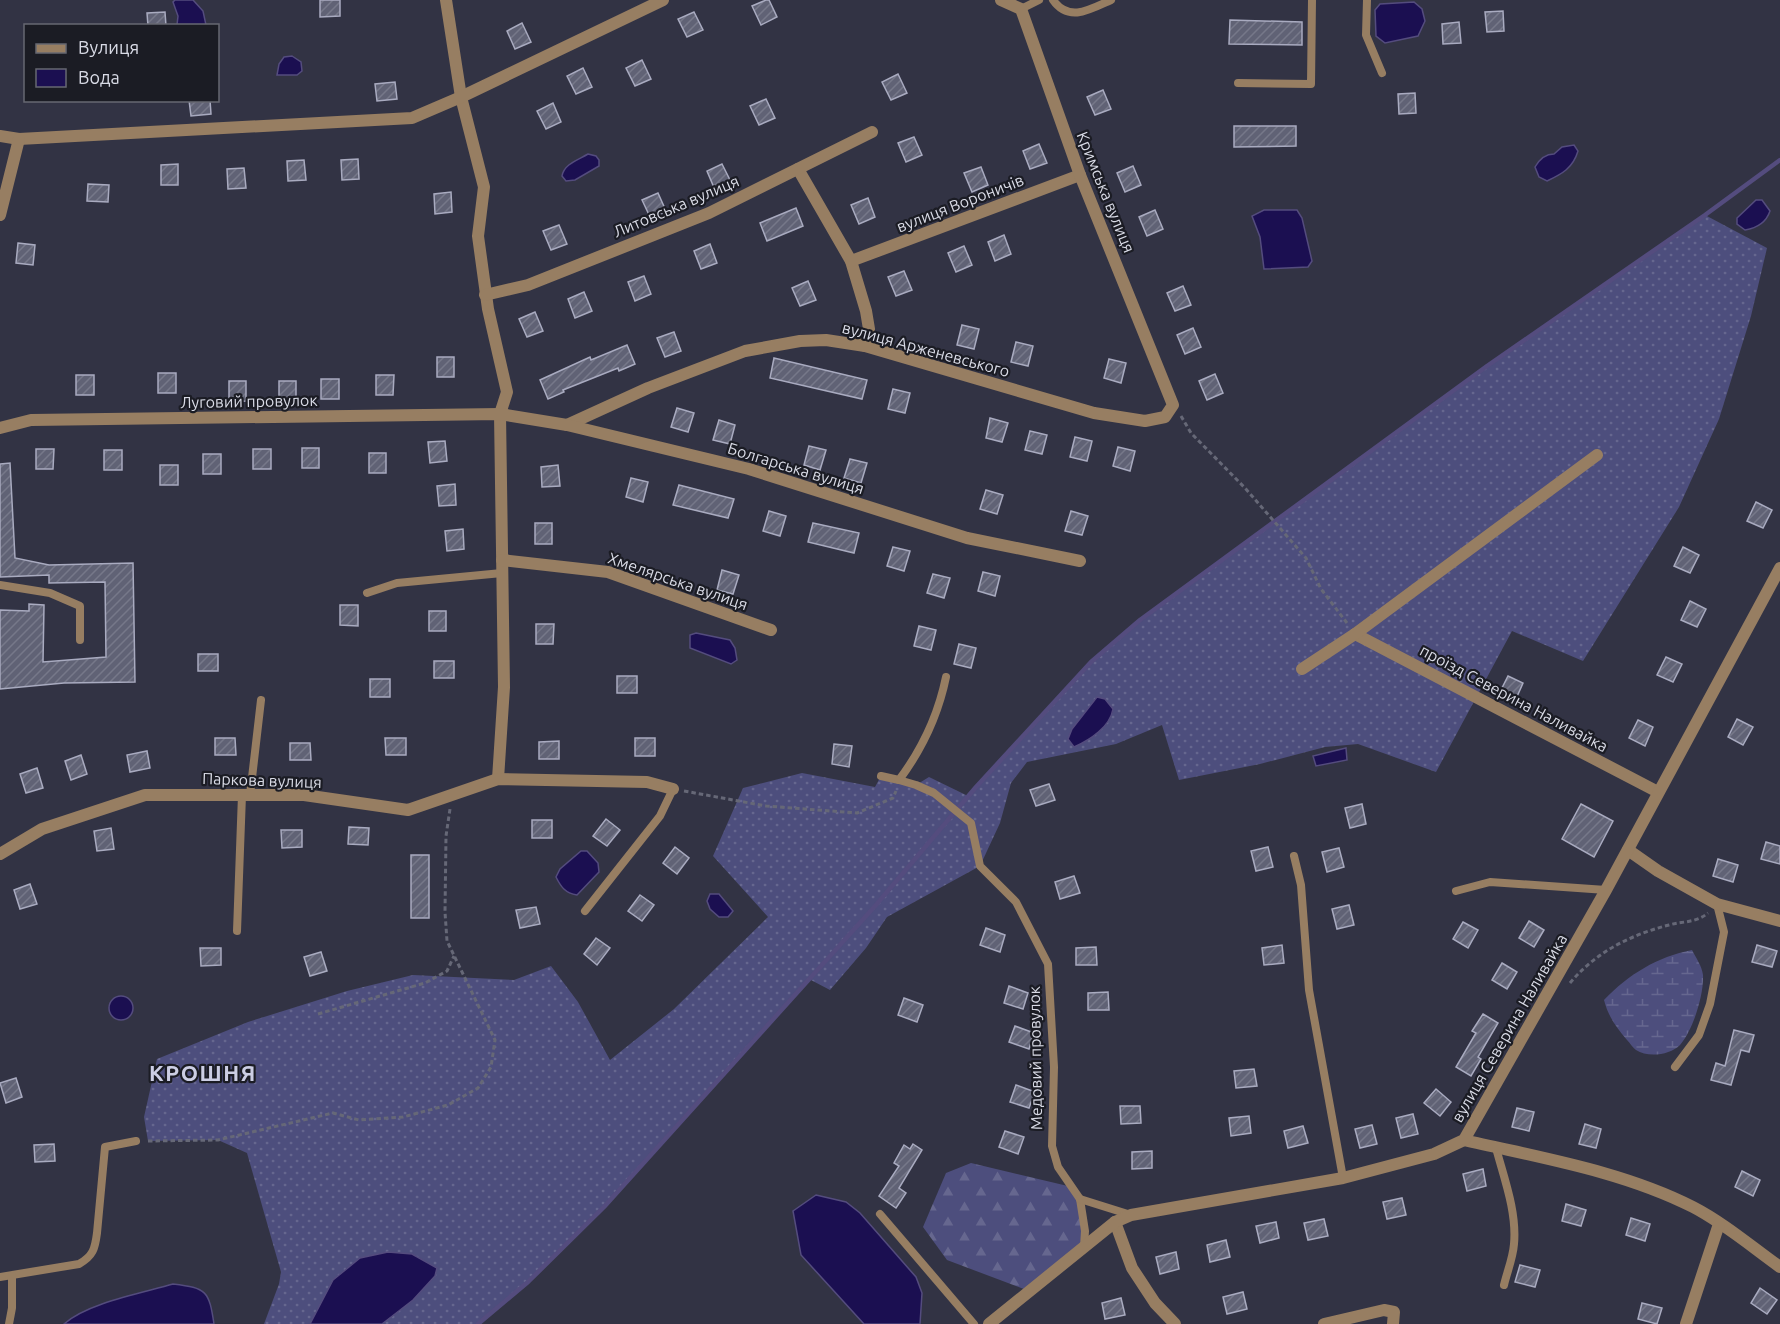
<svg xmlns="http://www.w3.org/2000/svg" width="1780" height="1324" font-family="Ubuntu,sans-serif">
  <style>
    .grass { fill: url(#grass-dots) }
    .forest { fill: url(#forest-firs) }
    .wetland { fill: url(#wetland-marsh) }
    .water { fill: #1b0f51; stroke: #544c7e; stroke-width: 1.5 }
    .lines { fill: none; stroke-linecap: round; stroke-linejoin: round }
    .stream { stroke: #544c7e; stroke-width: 4.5 }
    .building { fill: url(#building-hatch); stroke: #a9abc0; stroke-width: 1.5 }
    .path { stroke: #666877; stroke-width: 3; stroke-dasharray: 4.5 3; stroke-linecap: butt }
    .lane { stroke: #977e62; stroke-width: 8 }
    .street { stroke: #977e62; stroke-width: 12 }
    .labels { text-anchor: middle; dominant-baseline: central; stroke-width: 4.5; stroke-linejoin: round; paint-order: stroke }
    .street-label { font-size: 16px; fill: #d9dbe6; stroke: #1b1c24 }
    .district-label { font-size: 22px; font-weight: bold; letter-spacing: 1.5px; fill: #cccee4; stroke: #1b1c24 }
  </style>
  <defs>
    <pattern id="grass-dots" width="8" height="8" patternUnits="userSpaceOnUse" patternTransform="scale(1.5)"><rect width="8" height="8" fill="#4d4e7d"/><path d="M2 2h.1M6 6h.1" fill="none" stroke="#66678f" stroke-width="1.8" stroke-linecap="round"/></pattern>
    <pattern id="forest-firs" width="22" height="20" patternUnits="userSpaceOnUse" patternTransform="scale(1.5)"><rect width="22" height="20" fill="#4d4e7d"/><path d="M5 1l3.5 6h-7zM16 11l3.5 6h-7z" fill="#66678f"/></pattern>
    <pattern id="wetland-marsh" width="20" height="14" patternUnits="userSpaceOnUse" patternTransform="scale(1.5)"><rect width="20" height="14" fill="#4d4e7d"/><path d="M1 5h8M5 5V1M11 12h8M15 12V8" fill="none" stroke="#66678f"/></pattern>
    <pattern id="building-hatch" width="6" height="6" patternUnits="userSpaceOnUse" patternTransform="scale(1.5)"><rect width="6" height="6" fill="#606275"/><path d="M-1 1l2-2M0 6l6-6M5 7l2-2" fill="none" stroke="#767889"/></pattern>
  </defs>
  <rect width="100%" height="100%" fill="#323344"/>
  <polygon class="grass" points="1705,215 1767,248 1751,316 1719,419 1679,507 1583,661 1512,631 1436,772 1358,744 1325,747 1260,764 1179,780 1162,725 1116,744 1027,762 1011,783 1000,823 980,866 887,917 866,948 830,990 809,979 604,1207 528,1282 478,1324 264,1324 279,1284 281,1272 247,1153 218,1140 148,1141 144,1117 157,1059 248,1022 347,991 413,975 514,980 551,966 578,1002 610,1060 674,1009 768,917 713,856 743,788 802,773 875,787 881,776 916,785 929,777 968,796 1091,662 1140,620 1487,366"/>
  <polygon class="forest" points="971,1163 1072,1187 1080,1199 1084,1247 1029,1291 947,1260 923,1227 946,1173"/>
  <path class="wetland" d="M1692,950c4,8 10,16 11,25 1,20 -10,55 -23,70 -10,10 -32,13 -44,5 -3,-2 -6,-7 -9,-10 -11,-13 -19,-24 -23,-40 25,-26 53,-43 88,-50z"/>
  <g class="water">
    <polygon points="175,0 193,0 203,11 206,25 177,25 178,16 173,2"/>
    <polygon points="1414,2 1422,9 1425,21 1418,36 1385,43 1376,36 1375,10 1380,4"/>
    <polygon points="292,56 301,62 302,71 297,75 277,75 279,64 284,57"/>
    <path d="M1574,145l4,6c-5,17 -16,23 -31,30l-8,-4 -4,-10c4,-7 10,-13 19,-13l8,-7z"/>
    <path d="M588,154l8,2 3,4v6l-24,14 -9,1 -4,-5c2,-12 16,-16 26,-22z"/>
    <path d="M1756,200h6l8,11c-4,12 -13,17 -25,19l-8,-6v-6z"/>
    <polygon points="1264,210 1297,210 1302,218 1312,261 1308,267 1264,269 1260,237 1252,216"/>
    <polygon points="696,633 730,640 735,648 737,660 731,664 690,648 690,635"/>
    <path d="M1097,697l8,2 8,10c-3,18 -23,31 -39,38l-6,-8 4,-10z"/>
    <polygon points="1346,748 1347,760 1316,766 1313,756"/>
    <path d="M581,851h6l11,12 1,9 -22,23c-12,-2 -16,-8 -21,-18l4,-8z"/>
    <polygon points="710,894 719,894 733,911 728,917 719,917 710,909 707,901"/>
    <circle cx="121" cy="1008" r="12"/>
    <polygon points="816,1195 846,1202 860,1213 916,1277 922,1293 920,1324 864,1324 801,1255 793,1211"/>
    <polygon points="388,1252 412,1254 437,1268 435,1276 413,1300 382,1324 310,1324 333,1280 360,1258"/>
    <path d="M173,1284c34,4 36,7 41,40h-150c23,-21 78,-31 109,-40z"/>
  </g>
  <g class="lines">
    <polyline class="stream" points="478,1324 528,1282 604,1207 876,905 976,787 1091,662 1140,620 1487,366 1705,215 1780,160"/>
  </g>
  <g class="building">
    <polygon points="320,0 340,0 340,16 320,17"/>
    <polygon points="766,0 769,0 777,17 761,25 752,6"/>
    <polygon points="1503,11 1504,31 1487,32 1485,12"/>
    <polygon points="165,12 166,26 148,26 147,13"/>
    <polygon points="694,12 703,30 687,37 678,19"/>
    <polygon points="1230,20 1302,22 1302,45 1229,44"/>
    <polygon points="1459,22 1461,43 1443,44 1442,24"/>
    <polygon points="522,23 531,42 515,49 507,31"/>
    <polygon points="642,60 651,79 635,86 626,68"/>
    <polygon points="583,68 592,87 576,94 567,76"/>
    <polygon points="898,74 907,93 891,100 882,82"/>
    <polygon points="395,82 397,99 377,101 375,84"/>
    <polygon points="1103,90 1111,109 1095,115 1087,97"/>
    <polygon points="1415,93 1416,113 1399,114 1398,94"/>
    <polygon points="766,99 775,118 759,125 750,106"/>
    <polygon points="189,100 210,100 211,114 191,116"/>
    <polygon points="553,103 561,122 546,129 537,111"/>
    <polygon points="1234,126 1296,126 1296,146 1234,147"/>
    <polygon points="914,137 922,155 906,162 898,143"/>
    <polygon points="1039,144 1047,163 1030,169 1023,151"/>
    <polygon points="358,159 359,179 342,180 341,160"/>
    <polygon points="304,160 306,180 288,181 287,161"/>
    <polygon points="178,164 178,185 161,185 161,165"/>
    <polygon points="722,164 731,182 715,190 707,171"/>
    <polygon points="1133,166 1141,185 1125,192 1117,173"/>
    <polygon points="981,167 988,185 972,192 964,173"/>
    <polygon points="244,168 246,188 228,189 227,169"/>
    <polygon points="88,184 109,185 108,202 87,201"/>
    <polygon points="451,192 452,212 435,214 434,194"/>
    <polygon points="658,193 666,211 651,219 642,200"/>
    <polygon points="868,198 875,217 859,224 851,205"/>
    <polygon points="796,208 803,226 767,241 760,223"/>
    <polygon points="1155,210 1163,229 1147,236 1139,217"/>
    <polygon points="559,225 567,244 551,250 543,231"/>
    <polygon points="1004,235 1011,254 995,261 988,242"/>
    <polygon points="18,243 35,245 33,265 16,263"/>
    <polygon points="710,244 717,263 701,269 694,251"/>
    <polygon points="964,246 972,265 956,272 948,253"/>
    <polygon points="904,271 912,290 896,296 888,277"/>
    <polygon points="644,276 651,294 635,301 628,282"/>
    <polygon points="808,281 816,300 800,306 792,288"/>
    <polygon points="1183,286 1191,305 1175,311 1167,293"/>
    <polygon points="584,292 592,311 575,318 568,299"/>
    <polygon points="535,312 543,331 527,337 519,319"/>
    <polygon points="962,325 979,329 974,349 957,345"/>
    <polygon points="1193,328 1201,347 1185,354 1177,335"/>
    <polygon points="674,332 681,351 665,357 657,338"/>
    <polygon points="1016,342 1033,346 1028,366 1011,362"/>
    <polygon points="627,345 635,364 619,371 618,368 563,390 564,392 548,399 540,380 590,357 591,360"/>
    <rect x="437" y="357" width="17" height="20"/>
    <polygon points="774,358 867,380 862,399 770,378"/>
    <polygon points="1109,359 1126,363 1121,383 1104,378"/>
    <rect x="158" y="373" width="18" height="20"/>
    <polygon points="1215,374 1223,393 1207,400 1199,381"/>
    <rect x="76" y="375" width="18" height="20"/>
    <polygon points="376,375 394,375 393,395 376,395"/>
    <rect x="321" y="379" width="18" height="20"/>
    <polygon points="229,381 246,381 246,401 229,402"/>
    <polygon points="279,381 296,381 296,401 279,402"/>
    <polygon points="893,389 910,393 905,413 888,409"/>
    <polygon points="677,408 694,413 688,432 671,427"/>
    <polygon points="990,418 1008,423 1002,442 986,438"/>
    <polygon points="719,420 735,425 730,444 713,440"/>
    <polygon points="1030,431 1047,435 1042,454 1025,450"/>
    <polygon points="1075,437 1092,441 1087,461 1070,457"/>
    <polygon points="445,441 447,461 430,463 428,442"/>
    <polygon points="809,446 826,450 820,470 804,465"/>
    <polygon points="1118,447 1135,451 1130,471 1113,466"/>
    <rect x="302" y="448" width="17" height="20"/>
    <polygon points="36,449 54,449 53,469 36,469"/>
    <rect x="253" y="449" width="18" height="20"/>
    <rect x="104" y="450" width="18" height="20"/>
    <rect x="369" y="453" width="17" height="20"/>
    <rect x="203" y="454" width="18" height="20"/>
    <polygon points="850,459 867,463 861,483 844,478"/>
    <polygon points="10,463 15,558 49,565 133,563 135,682 64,683 0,689 0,610 29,611 29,604 44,605 43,662 106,657 105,582 49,583 49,575 0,577 0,464"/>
    <rect x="160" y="465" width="18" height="20"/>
    <polygon points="558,465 560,486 542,487 541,467"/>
    <polygon points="631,478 648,482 643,502 626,497"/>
    <polygon points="455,484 456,505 439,506 437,486"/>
    <polygon points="679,485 734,499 728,518 673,505"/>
    <polygon points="986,490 1003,495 997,514 980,509"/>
    <polygon points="1756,502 1772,510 1763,528 1747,521"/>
    <polygon points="769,511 786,516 780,536 763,531"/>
    <polygon points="1071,511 1088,516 1082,535 1065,531"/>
    <rect x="535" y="523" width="17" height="21"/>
    <polygon points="813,523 859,533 854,553 808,542"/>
    <polygon points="463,529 464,549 447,551 445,531"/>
    <polygon points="893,547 910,551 904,571 887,566"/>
    <polygon points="1683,547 1699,555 1690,573 1674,566"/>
    <polygon points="722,570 739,575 733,594 717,590"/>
    <polygon points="983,572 1000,576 995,596 978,591"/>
    <polygon points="933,574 950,578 944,598 927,593"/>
    <polygon points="1690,601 1706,609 1697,627 1681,620"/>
    <polygon points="340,605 358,605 358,626 340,625"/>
    <rect x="429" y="611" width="17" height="20"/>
    <polygon points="536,624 554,624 553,644 536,644"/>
    <polygon points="919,626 936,630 931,650 914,646"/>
    <polygon points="959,644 976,648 971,668 954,664"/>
    <rect x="198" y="654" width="20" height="17"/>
    <polygon points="1666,657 1682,664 1673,682 1657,675"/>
    <rect x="434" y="661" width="20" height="17"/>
    <rect x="617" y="676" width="20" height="17"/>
    <polygon points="1508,676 1523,683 1515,701 1499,694"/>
    <rect x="370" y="679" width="20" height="18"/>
    <polygon points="1737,719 1753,727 1743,745 1728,737"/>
    <polygon points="1638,720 1653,727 1645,746 1629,738"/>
    <polygon points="215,738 235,738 236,755 215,755"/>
    <polygon points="385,738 406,738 406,755 386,755"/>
    <rect x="635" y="738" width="20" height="18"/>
    <polygon points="559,741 559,759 539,759 539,742"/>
    <polygon points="290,743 310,743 311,760 290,760"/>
    <polygon points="834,744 852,746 849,767 832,764"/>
    <polygon points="147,751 150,768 130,772 127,755"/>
    <polygon points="81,755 87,774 71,780 65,761"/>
    <polygon points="37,768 43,788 26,793 20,774"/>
    <polygon points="1049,784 1055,800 1036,806 1030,790"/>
    <polygon points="1362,804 1366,824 1350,828 1345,808"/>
    <polygon points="1581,804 1613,821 1594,857 1562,839"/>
    <polygon points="606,819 620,830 607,846 593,836"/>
    <rect x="532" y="820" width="20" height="18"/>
    <polygon points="349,827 369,828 368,845 348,844"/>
    <polygon points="111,828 114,849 97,851 94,831"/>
    <polygon points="281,830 302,830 302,847 282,848"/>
    <polygon points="1766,842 1780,846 1780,864 1761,859"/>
    <polygon points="675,847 689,858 677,874 663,863"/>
    <polygon points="1268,847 1273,867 1256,871 1251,851"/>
    <polygon points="1339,848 1344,867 1327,872 1322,852"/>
    <rect x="411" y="855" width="18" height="63"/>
    <polygon points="1718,859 1738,865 1733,882 1713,876"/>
    <polygon points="1074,876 1080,893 1060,899 1055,882"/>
    <polygon points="30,884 37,904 20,909 14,890"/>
    <polygon points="640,895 654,905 642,921 628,911"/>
    <polygon points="1349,905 1354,925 1337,929 1332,909"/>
    <polygon points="536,907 540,924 520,928 516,910"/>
    <polygon points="1529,921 1544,930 1534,947 1519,938"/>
    <polygon points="1463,922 1478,930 1468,948 1453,939"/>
    <polygon points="986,928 1005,935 1000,952 980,945"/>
    <polygon points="596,938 610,948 597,965 584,954"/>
    <polygon points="1282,945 1284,963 1264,965 1262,948"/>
    <polygon points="1757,945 1777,951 1772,967 1752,962"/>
    <polygon points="1096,947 1097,965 1076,965 1076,948"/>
    <polygon points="200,948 221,948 221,965 201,966"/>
    <polygon points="321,952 327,971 310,976 304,957"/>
    <polygon points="1502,963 1517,972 1507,989 1492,980"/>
    <polygon points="1009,986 1028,993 1023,1009 1004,1003"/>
    <polygon points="1108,992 1109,1010 1088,1010 1088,993"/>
    <polygon points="904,998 923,1005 917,1022 898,1015"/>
    <polygon points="1483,1014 1498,1023 1478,1057 1481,1059 1471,1076 1456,1067 1476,1033 1472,1031"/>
    <polygon points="1015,1026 1034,1033 1029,1049 1009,1042"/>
    <polygon points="1734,1030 1754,1035 1749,1052 1741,1050 1731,1085 1711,1080 1716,1063 1725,1066"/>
    <polygon points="1254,1069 1257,1086 1236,1088 1234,1071"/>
    <polygon points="16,1078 22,1097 6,1103 0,1083"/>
    <polygon points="1016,1085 1035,1092 1029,1108 1010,1102"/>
    <polygon points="1436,1089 1451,1102 1440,1116 1424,1103"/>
    <polygon points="1120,1106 1140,1106 1141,1123 1121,1124"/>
    <polygon points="1517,1108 1534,1112 1529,1131 1512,1127"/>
    <polygon points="1413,1114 1418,1134 1401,1138 1396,1118"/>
    <polygon points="1249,1116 1251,1133 1231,1136 1229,1118"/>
    <polygon points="1585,1124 1601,1129 1596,1148 1579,1144"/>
    <polygon points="1372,1125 1377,1144 1360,1148 1355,1129"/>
    <polygon points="1303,1126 1308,1143 1288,1148 1284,1131"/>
    <polygon points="1005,1131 1024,1137 1018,1154 999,1147"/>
    <polygon points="54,1144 55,1161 35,1162 34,1145"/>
    <polygon points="913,1144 922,1150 899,1188 906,1193 896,1208 879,1196 899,1166 894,1163 904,1145 910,1149"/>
    <polygon points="1152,1151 1152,1168 1132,1169 1132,1152"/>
    <polygon points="1483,1169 1486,1186 1467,1191 1463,1174"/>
    <polygon points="1742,1171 1760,1180 1753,1196 1735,1187"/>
    <polygon points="1402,1198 1406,1215 1387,1219 1383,1202"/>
    <polygon points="1566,1204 1586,1210 1581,1226 1562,1221"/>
    <polygon points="1631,1218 1650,1224 1645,1241 1626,1235"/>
    <polygon points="1324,1219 1328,1236 1308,1240 1304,1223"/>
    <polygon points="1276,1222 1279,1238 1260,1243 1256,1226"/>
    <polygon points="1226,1240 1230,1257 1210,1262 1207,1245"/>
    <polygon points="1176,1252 1179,1269 1160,1274 1156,1257"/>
    <polygon points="1520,1265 1540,1270 1535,1287 1515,1282"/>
    <polygon points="1760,1288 1777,1300 1767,1314 1751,1303"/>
    <polygon points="1243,1292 1247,1309 1227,1314 1223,1297"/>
    <polygon points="1121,1298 1125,1315 1105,1319 1102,1303"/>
    <polygon points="1642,1303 1662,1308 1657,1324 1638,1319"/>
  </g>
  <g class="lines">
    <g class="path">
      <polyline points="1181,416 1191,433 1245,488 1306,558 1321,589 1347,623"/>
      <polyline points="684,791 766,806 857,813 893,798 896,791"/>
      <path d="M1570,983c26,-31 60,-48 99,-58 14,-4 27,-2 39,-12"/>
      <polyline points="318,1014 425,983 447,971 454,956"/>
      <polyline points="148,1141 218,1140 333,1113 359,1120 403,1117 448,1105 478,1088 491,1067 495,1040 447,941 445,912 446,836 450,809"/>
    </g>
    <g class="lane">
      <path d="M1053,0c16,23 38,9 58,0"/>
      <polyline points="1367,0 1366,35 1382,73"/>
      <polyline points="1021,9 1039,0"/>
      <polyline points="1238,83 1311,84 1312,0"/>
      <polyline points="0,585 50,593 80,606 80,640"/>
      <polyline points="367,593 397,583 502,573"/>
      <path d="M881,776l18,4c24,-32 39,-64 47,-103"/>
      <polyline points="899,780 916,785 934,793 971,823 980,866 1016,902 1048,964 1054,1067 1052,1146 1058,1167 1080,1199 1085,1231 1084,1247"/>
      <polyline points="250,795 261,700"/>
      <polyline points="1294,856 1301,885 1309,990 1343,1178"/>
      <polyline points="1456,891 1490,882 1606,890"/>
      <polyline points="585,911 660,816 673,789"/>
      <polyline points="237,931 242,795"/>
      <polyline points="1675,1067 1699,1035 1710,1004 1724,932 1717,904"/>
      <path d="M1496,1148c8,30 21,64 18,96 -1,14 -7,28 -10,41"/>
      <polyline points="1080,1199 1131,1215"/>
      <polyline points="880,1214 974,1324"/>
      <path d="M0,1277l79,-13c14,-8 16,-15 18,-31l8,-86 31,-6"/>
      <polyline points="9,1324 12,1308 12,1276"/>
    </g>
    <g class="street">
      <polyline points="446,0 461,97 484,187 478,236 488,309 507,392 500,414 504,687 498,779"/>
      <polyline points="0,136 19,139 412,118 461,97 663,0"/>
      <polyline points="798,169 851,261 866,311 869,329 865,346"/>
      <polyline points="0,215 19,139"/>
      <polyline points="851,261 1080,175"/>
      <polyline points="485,295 528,285 709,213 872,132"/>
      <polyline points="567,425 648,388 745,351 800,341 826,340 865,346 1094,413 1145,421 1165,417 1173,405 1080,175 1021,9 1001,0"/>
      <polyline points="0,428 31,420 500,414 567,425 749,469 967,538 1080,561"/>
      <polyline points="502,560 608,572 771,630"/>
      <polyline points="1355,634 1658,792"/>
      <polyline points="1302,669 1355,634 1597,455"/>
      <polyline points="1628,850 1658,871 1717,904 1780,921"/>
      <polyline points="0,854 42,829 145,795 304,795 408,810 498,779 647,782 673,789"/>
      <path d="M1464,1140c77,18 158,31 229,67 31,16 59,40 87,60"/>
      <polyline points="1115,1222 1132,1268 1155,1303 1175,1324"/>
      <polyline points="989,1324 1115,1222 1131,1215 1343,1178 1434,1154 1464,1140 1606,890 1780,568"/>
      <polyline points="1324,1324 1384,1310 1394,1312 1393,1324"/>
      <polyline points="1686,1324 1719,1224"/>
    </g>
  </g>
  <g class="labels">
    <g class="street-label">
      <text transform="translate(1106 192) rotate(68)">Кримська вулиця</text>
      <text transform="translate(960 203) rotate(-21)">вулиця Вороничів</text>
      <text transform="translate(676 206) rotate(-23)">Литовська вулиця</text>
      <text transform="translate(926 349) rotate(15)">вулиця Арженевського</text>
      <text transform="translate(249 401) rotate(-1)">Луговий провулок</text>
      <text transform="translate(796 468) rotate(17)">Болгарська вулиця</text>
      <text transform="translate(678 581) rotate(19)">Хмелярська вулиця</text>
      <text transform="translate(1514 698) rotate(28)">проїзд Северина Наливайка</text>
      <text transform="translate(262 780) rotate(2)">Паркова вулиця</text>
      <text transform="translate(1509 1028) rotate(-60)">вулиця Северина Наливайка</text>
      <text transform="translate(1035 1058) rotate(-91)">Медовий провулок</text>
    </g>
    <g class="district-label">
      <text x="203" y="1072">КРОШНЯ</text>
    </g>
  </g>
  <rect x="24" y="24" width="195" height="78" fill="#1b1c24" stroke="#676872" stroke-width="1.5"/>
  <rect x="36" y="44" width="30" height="9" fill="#977e62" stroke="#676872" stroke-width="1.5"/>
  <text x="78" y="54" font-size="18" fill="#d9dbe6">Вулиця</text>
  <rect x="36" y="69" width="30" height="18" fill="#1b0f51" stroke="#676872" stroke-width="1.5"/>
  <text x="78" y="84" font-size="18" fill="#d9dbe6">Вода</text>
</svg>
